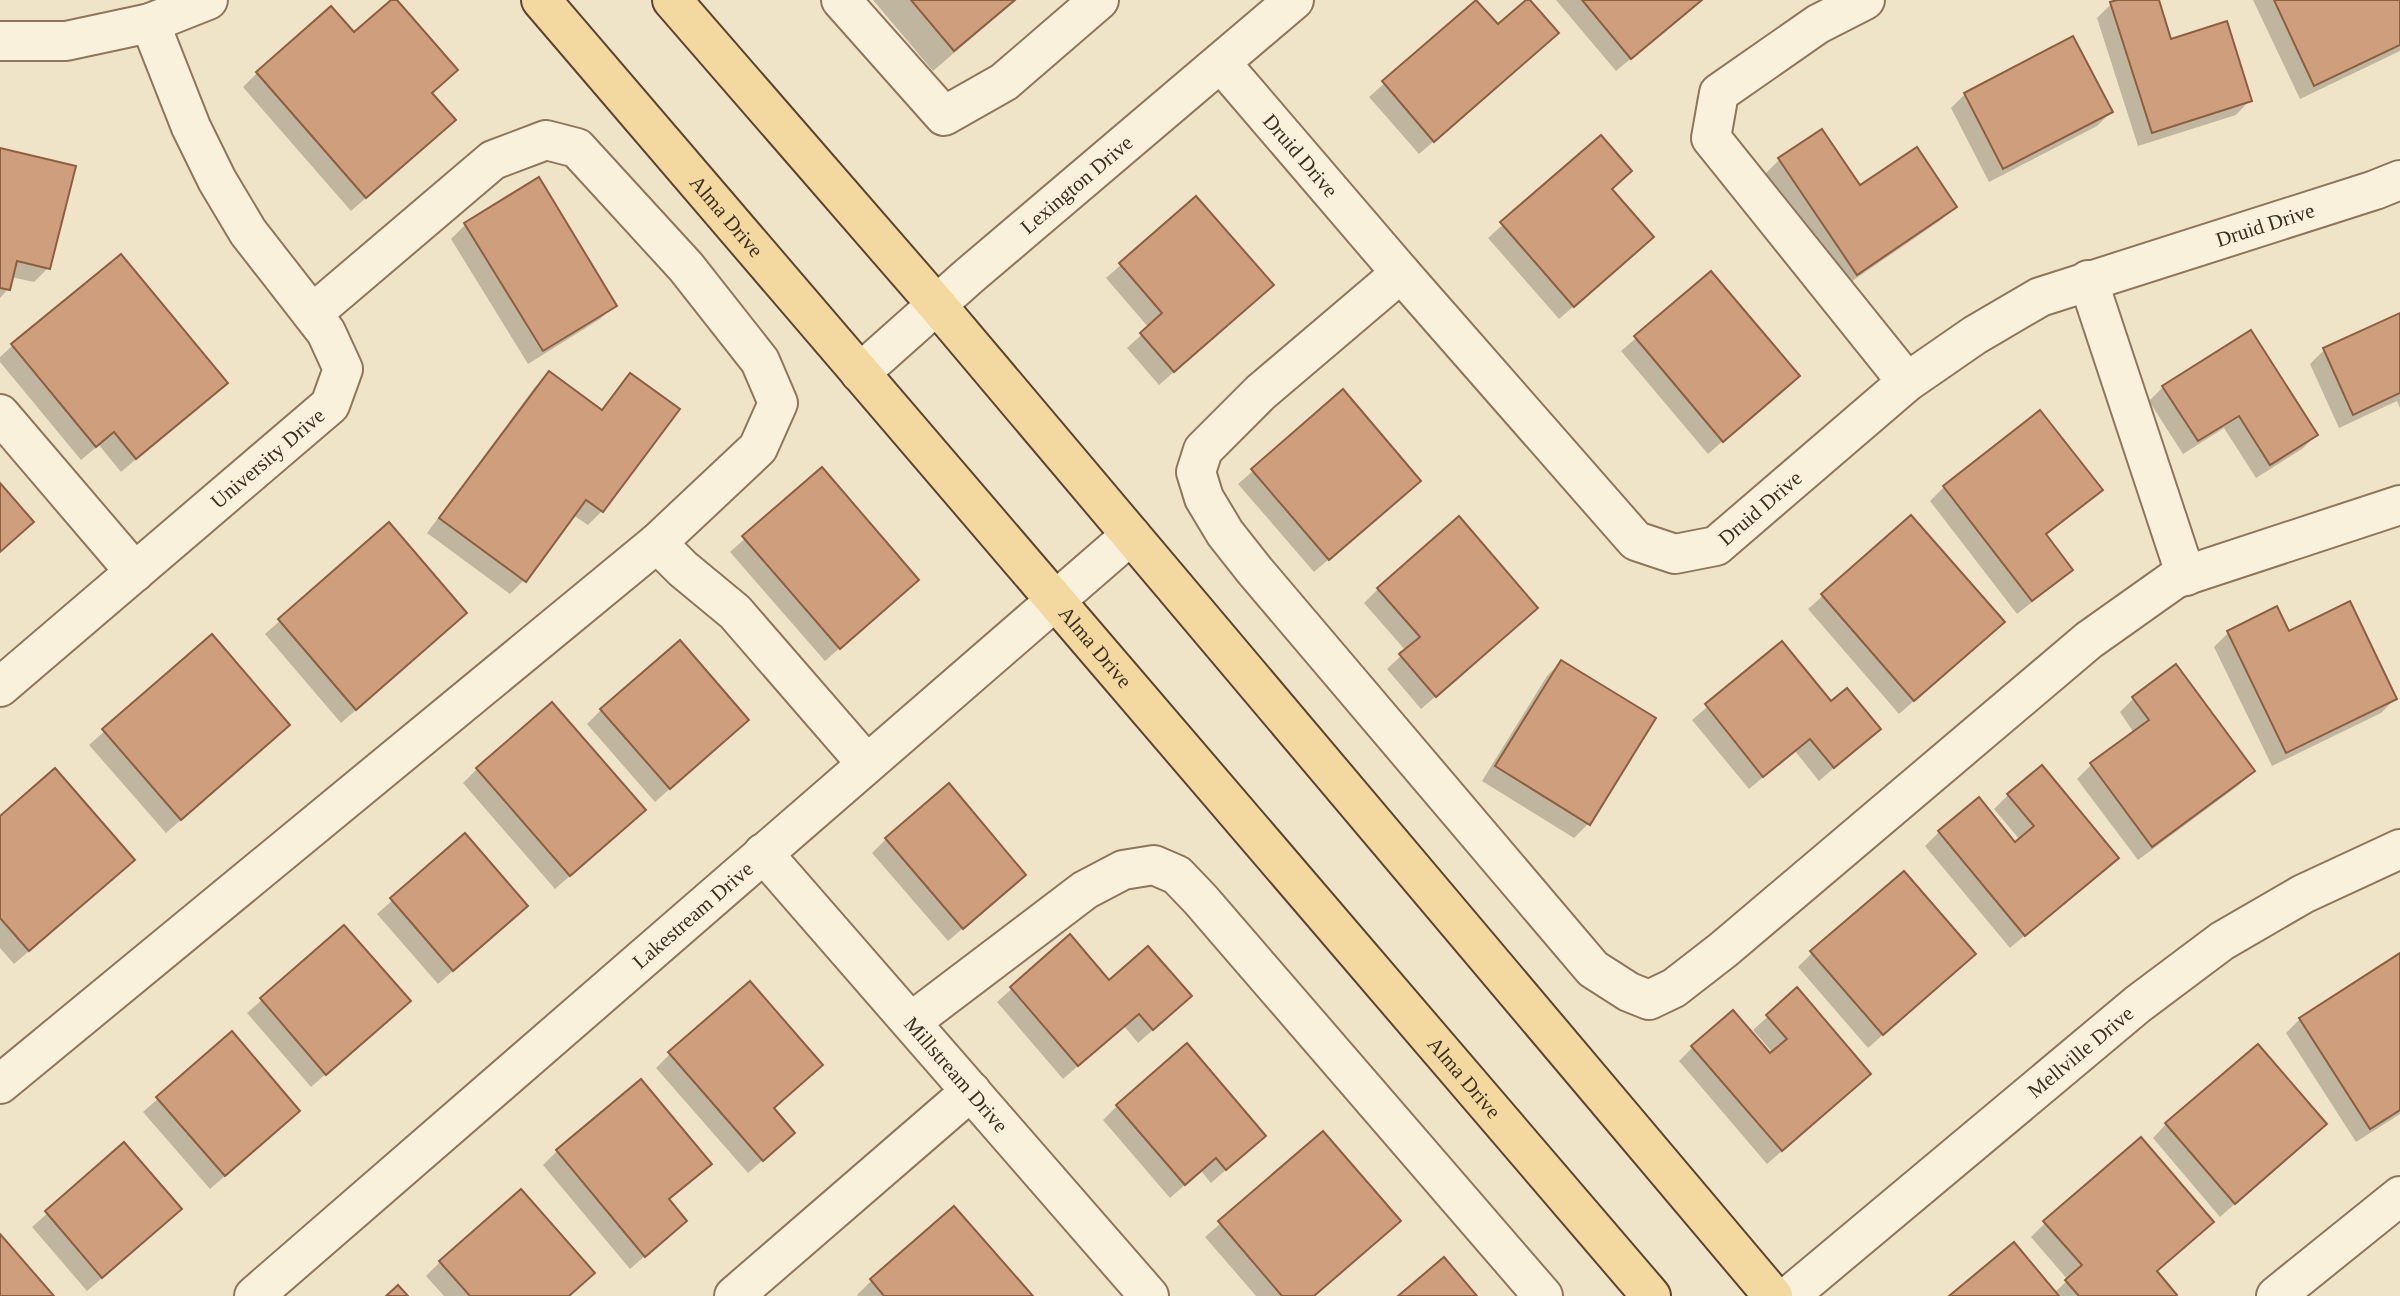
<svg xmlns="http://www.w3.org/2000/svg" width="2400" height="1296" font-family="Georgia,serif">
  <style>
    .shadow { fill: #0003 }
    .building { fill: #cf9f7d; stroke: #8d5f41; stroke-width: 2 }
    .lines { fill: none; stroke-linecap: round; stroke-linejoin: round }
    .minor-casing { stroke: #8d765c; stroke-width: 42 }
    .major-casing { stroke: #5b4430; stroke-width: 42 }
    .minor { stroke: #faf1dc; stroke-width: 38 }
    .major { stroke: #f3d9a0; stroke-width: 38 }
    .labels { text-anchor: middle; dominant-baseline: central; stroke-width: 6; stroke-linejoin: round; paint-order: stroke }
    .street-label { font-size: 21px; fill: #3d2e20; stroke: #f7eed8 }
  </style>
  <rect width="100%" height="100%" fill="#f0e4c8"/>
  <g class="shadow">
    <polygon points="395,0 439,134 351,211 243,87 257,73 354,34"/>
    <polygon points="873,0 1016,0 933,71"/>
    <polygon points="1556,0 1701,0 1616,71"/>
    <polygon points="2123,0 2157,0 2170,41 2250,100 2236,115 2138,146 2097,18 2111,4"/>
    <polygon points="2253,0 2400,0 2400,51 2300,99"/>
    <polygon points="1476,2 1498,27 1543,47 1419,154 1369,97"/>
    <polygon points="1965,94 2111,112 2097,126 1989,182 1951,108"/>
    <polygon points="1601,137 1611,190 1638,251 1559,319 1488,238"/>
    <polygon points="0,150 48,268 34,282 11,277 8,289 0,298"/>
    <polygon points="1779,160 1859,188 1955,206 1941,220 1842,288 1765,174"/>
    <polygon points="1196,199 1257,299 1159,385 1127,348 1149,328 1106,278"/>
    <polygon points="465,225 615,305 600,319 528,364 451,239"/>
    <polygon points="121,256 226,383 121,472 99,445 81,460 0,362 0,357 12,346"/>
    <polygon points="1711,273 1798,376 1708,454 1621,351"/>
    <polygon points="2400,314 2400,408 2397,401 2339,428 2310,364 2324,350"/>
    <polygon points="549,373 600,411 630,376 602,511 588,525 573,515 524,580 510,594 427,533 535,387"/>
    <polygon points="2163,387 2316,435 2302,449 2256,478 2224,428 2183,454 2149,401"/>
    <polygon points="1343,392 1405,494 1314,572 1238,484"/>
    <polygon points="822,470 903,593 825,661 730,552"/>
    <polygon points="1944,487 2100,490 2045,536 2070,569 2056,583 2017,614 1930,501"/>
    <polygon points="1911,517 1988,636 1899,714 1808,609"/>
    <polygon points="389,525 451,627 341,723 265,634"/>
    <polygon points="1378,589 1522,622 1421,709 1387,669 1406,651 1364,603"/>
    <polygon points="2228,633 2288,634 2395,699 2381,713 2272,766 2214,647"/>
    <polygon points="211,637 274,739 166,833 89,745"/>
    <polygon points="1782,643 1831,704 1879,729 1819,781 1795,751 1749,789 1692,720"/>
    <polygon points="1561,662 1588,824 1574,838 1482,781 1547,676"/>
    <polygon points="2134,698 2253,771 2239,785 2138,860 2077,779 2091,765 2134,733 2120,712"/>
    <polygon points="601,710 747,720 655,802 587,724"/>
    <polygon points="477,769 630,824 555,889 463,783"/>
    <polygon points="2008,795 2117,858 2010,948 1925,846 1939,832 2014,844 2020,840 1994,809"/>
    <polygon points="0,818 119,873 14,964 0,948"/>
    <polygon points="465,836 512,920 438,984 377,914"/>
    <polygon points="886,839 1010,888 948,941 872,853"/>
    <polygon points="344,927 394,1015 311,1087 247,1013"/>
    <polygon points="1070,937 1109,982 1176,1010 1138,1043 1124,1026 1063,1079 997,1002"/>
    <polygon points="1812,953 1974,954 1868,1048 1798,967"/>
    <polygon points="2400,955 2400,1114 2356,1142 2286,1033 2300,1019"/>
    <polygon points="1797,990 1855,1088 1767,1164 1679,1061 1693,1047 1770,1056 1773,1053 1753,1030"/>
    <polygon points="231,1034 284,1125 210,1189 143,1112"/>
    <polygon points="670,1054 772,1109 779,1146 748,1173 656,1068"/>
    <polygon points="1117,1106 1264,1136 1211,1183 1201,1171 1170,1198 1103,1120"/>
    <polygon points="2166,1124 2325,1124 2220,1217 2153,1138"/>
    <polygon points="1323,1133 1314,1296 1256,1296 1205,1237"/>
    <polygon points="124,1145 166,1223 87,1291 32,1227"/>
    <polygon points="557,1151 709,1164 668,1200 685,1221 630,1269 543,1165"/>
    <polygon points="954,1208 1030,1296 858,1296 857,1295 871,1281"/>
    <polygon points="2045,1223 2155,1272 2174,1296 1952,1296 2054,1293 2068,1280 2031,1237"/>
    <polygon points="440,1262 568,1296 444,1296 426,1276"/>
  </g>
  <g class="building">
    <polygon points="391,0 397,0 458,70 432,93 456,120 366,198 256,72 331,6 354,32"/>
    <polygon points="911,0 1015,0 954,51"/>
    <polygon points="1476,0 1498,24 1526,0 1530,0 1559,33 1434,142 1382,81"/>
    <polygon points="1582,0 1702,0 1631,59"/>
    <polygon points="2117,0 2159,0 2171,39 2227,21 2252,101 2152,133 2110,2"/>
    <polygon points="2274,0 2400,0 2400,45 2314,86"/>
    <polygon points="2073,36 2113,112 2003,169 1964,93"/>
    <polygon points="1822,129 1860,185 1917,147 1957,207 1857,275 1778,158"/>
    <polygon points="1601,135 1632,171 1612,189 1654,237 1574,307 1500,222"/>
    <polygon points="0,148 76,166 50,269 17,261 10,290 0,288"/>
    <polygon points="539,177 617,306 543,351 464,223"/>
    <polygon points="1196,196 1274,285 1174,372 1140,333 1162,313 1119,263"/>
    <polygon points="121,254 228,383 136,459 114,432 96,447 11,344"/>
    <polygon points="1711,271 1800,376 1723,442 1634,336"/>
    <polygon points="2400,313 2400,393 2353,415 2323,348"/>
    <polygon points="2251,330 2318,435 2270,465 2239,416 2198,441 2162,386"/>
    <polygon points="549,371 602,410 630,373 680,409 603,512 586,500 526,582 439,518"/>
    <polygon points="1343,389 1421,481 1329,560 1251,469"/>
    <polygon points="2040,410 2103,490 2046,534 2073,570 2032,601 1943,486"/>
    <polygon points="822,467 919,580 840,649 742,536"/>
    <polygon points="0,483 34,522 0,552"/>
    <polygon points="1911,515 2005,622 1914,701 1821,594"/>
    <polygon points="1459,516 1538,608 1436,697 1399,654 1420,637 1377,588"/>
    <polygon points="389,522 467,613 356,710 278,619"/>
    <polygon points="2350,601 2397,699 2286,753 2227,631 2277,606 2289,631"/>
    <polygon points="212,634 290,725 181,820 102,729"/>
    <polygon points="680,640 749,720 670,789 600,709"/>
    <polygon points="1782,641 1831,701 1847,688 1881,729 1834,768 1810,739 1763,777 1705,704"/>
    <polygon points="1561,660 1656,718 1590,825 1495,766"/>
    <polygon points="2176,664 2255,771 2152,847 2090,763 2149,720 2132,697"/>
    <polygon points="552,702 646,810 570,876 476,768"/>
    <polygon points="2042,765 2119,858 2025,936 1938,831 1979,797 2015,842 2034,826 2007,794"/>
    <polygon points="55,768 135,860 29,951 0,918 0,816"/>
    <polygon points="949,783 1026,875 963,929 885,838"/>
    <polygon points="465,833 528,906 453,971 390,898"/>
    <polygon points="1904,871 1976,954 1883,1035 1810,951"/>
    <polygon points="344,925 411,1001 326,1075 260,998"/>
    <polygon points="1070,934 1109,980 1148,946 1192,996 1153,1030 1139,1014 1078,1066 1010,987"/>
    <polygon points="2400,953 2400,1110 2370,1129 2299,1018"/>
    <polygon points="750,981 823,1065 774,1108 795,1133 763,1161 668,1052"/>
    <polygon points="1797,987 1871,1074 1782,1151 1691,1046 1733,1010 1770,1053 1787,1039 1766,1015"/>
    <polygon points="232,1031 300,1111 225,1176 156,1097"/>
    <polygon points="1187,1043 1266,1136 1226,1170 1216,1158 1185,1185 1116,1105"/>
    <polygon points="2258,1044 2327,1124 2235,1204 2165,1123"/>
    <polygon points="641,1079 712,1164 669,1199 687,1221 645,1257 556,1150"/>
    <polygon points="1323,1131 1401,1221 1314,1296 1282,1296 1218,1221"/>
    <polygon points="2141,1137 2214,1222 2157,1271 2177,1295 2176,1296 2079,1296 2065,1280 2082,1265 2043,1221"/>
    <polygon points="124,1142 182,1209 102,1278 45,1211"/>
    <polygon points="521,1189 595,1273 569,1296 470,1296 439,1261"/>
    <polygon points="954,1206 1033,1296 884,1296 870,1279"/>
    <polygon points="0,1234 54,1296 0,1296"/>
    <polygon points="2014,1242 2059,1296 1949,1296"/>
    <polygon points="1444,1257 1477,1296 1398,1296"/>
    <polygon points="398,1285 408,1296 386,1296"/>
  </g>
  <g class="lines">
    <defs>
      <g id="minor">
        <polyline points="841,0 944,116 1004,82 1099,0"/>
        <polyline points="1865,0 1818,24 1719,93 1711,138 1907,382"/>
        <polyline points="0,41 66,41 150,23 208,0"/>
        <path id="s1" d="M1221,63l180,210 235,268 39,13 41,-8 191,-164 68,-47 65,-38 335,-107 25,-10"/>
        <polyline points="1401,273 1261,392 1203,450 1196,472 1204,498 1225,533 1255,571 1593,969 1629,992 1649,1000 1674,988 1723,950 2089,640 2175,579 2400,505"/>
        <polyline points="2088,280 2186,576"/>
        <polyline points="312,314 493,160 546,140 577,148 686,267 760,361 778,403 758,448 657,543"/>
        <path id="s2" d="M860,373l109,-97 325,-276"/>
        <polyline points="0,414 135,572"/>
        <path id="s3" d="M0,687l330,-282 13,-36 -17,-37 -78,-100 -31,-52 -26,-53 -41,-104"/>
        <path id="s4" d="M763,853l386,443"/>
        <polyline points="911,1022 1085,890 1123,870 1154,865 1177,875 1200,899 1543,1296"/>
        <polyline points="0,1084 657,543 683,569 735,612 866,763"/>
        <path id="s5" d="M254,1296l877,-761"/>
        <polyline points="734,1296 971,1091"/>
        <path id="s6" d="M1789,1296l349,-292 84,-63 81,-47 97,-45"/>
        <polyline points="2276,1296 2400,1196"/>
      </g>
      <g id="major">
        <path id="s7" d="M541,0l1110,1296"/>
        <polyline points="672,0 936,304 1773,1296"/>
      </g>
    </defs>
    <use href="#minor" class="minor-casing"/>
    <use href="#major" class="major-casing"/>
    <use href="#minor" class="minor"/>
    <use href="#major" class="major"/>
  </g>
  <g class="labels">
    <g class="street-label">
      <text stroke="none"><textPath href="#s1" startOffset="122">Druid Drive</textPath></text>
      <text stroke="none"><textPath href="#s2" startOffset="287">Lexington Drive</textPath></text>
      <text stroke="none"><textPath href="#s7" startOffset="285">Alma Drive</textPath></text>
      <text stroke="none"><textPath href="#s1" startOffset="1362">Druid Drive</textPath></text>
      <text stroke="none"><textPath href="#s3" startOffset="352">University Drive</textPath></text>
      <text stroke="none"><textPath href="#s1" startOffset="774">Druid Drive</textPath></text>
      <text stroke="none"><textPath href="#s7" startOffset="852">Alma Drive</textPath></text>
      <text stroke="none"><textPath href="#s5" startOffset="581">Lakestream Drive</textPath></text>
      <text stroke="none"><textPath href="#s6" startOffset="380">Mellville Drive</textPath></text>
      <text stroke="none"><textPath href="#s4" startOffset="294">Millstream Drive</textPath></text>
      <text stroke="none"><textPath href="#s7" startOffset="1419">Alma Drive</textPath></text>
    </g>
  </g>
</svg>
